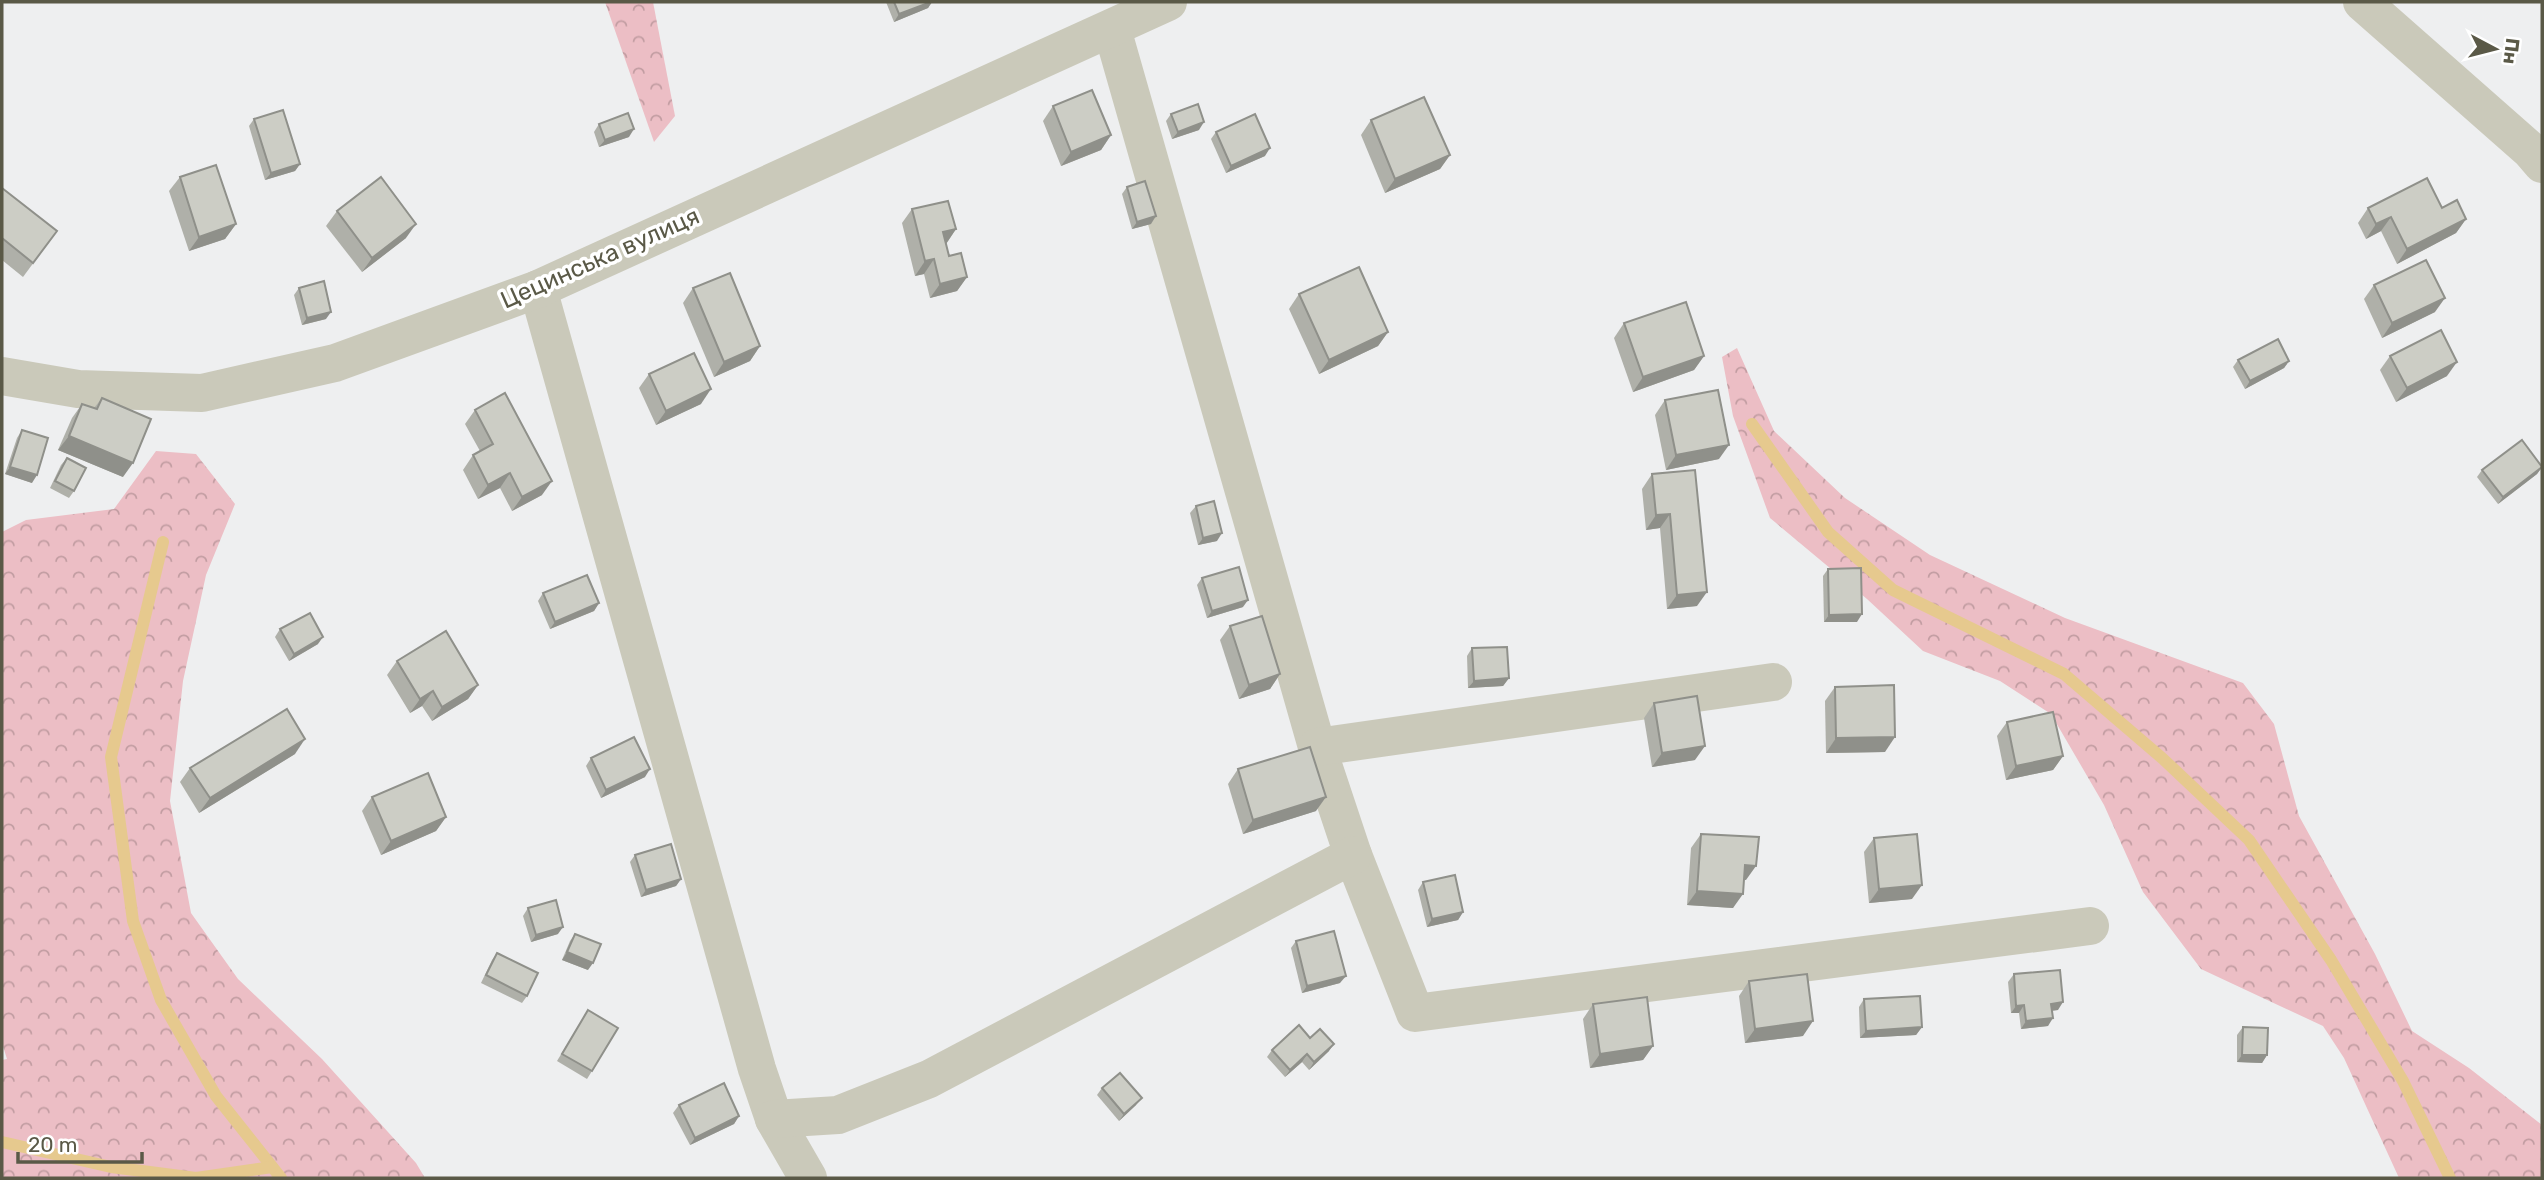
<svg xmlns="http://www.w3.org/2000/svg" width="2544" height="1180" font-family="Rubik,sans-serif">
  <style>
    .forest { fill: url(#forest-crowns) }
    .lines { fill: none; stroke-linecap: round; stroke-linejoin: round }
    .stream { stroke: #e6c98e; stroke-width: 12 }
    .minor { stroke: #cac9ba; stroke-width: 38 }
    .wall { fill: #afb0a9 }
    .shaded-wall { fill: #8f908a }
    .building { fill: #cccdc5; stroke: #8f908a; stroke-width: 2 }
    .labels { text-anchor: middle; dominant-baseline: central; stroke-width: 7; stroke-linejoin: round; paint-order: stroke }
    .street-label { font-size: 24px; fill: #5a5947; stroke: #fff }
  </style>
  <defs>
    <pattern id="forest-crowns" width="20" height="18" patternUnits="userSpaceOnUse" patternTransform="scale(1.75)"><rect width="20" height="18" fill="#ecbec5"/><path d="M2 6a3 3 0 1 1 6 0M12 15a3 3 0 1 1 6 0" fill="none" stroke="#c29da2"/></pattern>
  </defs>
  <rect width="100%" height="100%" fill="#eeeff0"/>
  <g class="forest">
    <polygon points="605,2 653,2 675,116 654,142"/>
    <polygon points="1737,348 1774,431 1845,498 1930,555 2065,618 2243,683 2274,724 2299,816 2375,954 2412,1031 2469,1068 2542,1125 2542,1178 2399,1178 2344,1058 2323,1026 2201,969 2143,892 2104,805 2051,714 2000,681 1923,651 1867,599 1770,518 1733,416 1722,357"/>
    <polygon points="156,451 196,454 235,504 206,575 183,681 170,801 191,913 238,979 322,1059 416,1163 425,1178 2,1178 2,1060 7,1059 2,1043 2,532 26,520 114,509"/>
  </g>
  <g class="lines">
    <g class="stream">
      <polyline points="1752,424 1828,532 1893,590 2064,674 2162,758 2249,840 2331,960 2403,1081 2450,1178"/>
      <polyline points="163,542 111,757 133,921 161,1000 216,1096 281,1178"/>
      <polyline points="2,1142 111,1167 196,1178 272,1167"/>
    </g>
    <g class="minor">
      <polyline points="2362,2 2530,150 2542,164"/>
      <polyline points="1112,29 1317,747 1353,855 1415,1013 2090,926"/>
      <polyline points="538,289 757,1069 774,1119 808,1178"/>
      <polyline points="2,376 78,389 202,393 335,363 538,289 1168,2"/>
      <polyline points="1317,747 1773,682"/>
      <polyline points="774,1119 838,1115 929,1079 1353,855"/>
    </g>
  </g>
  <g class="wall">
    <polygon points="886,2 932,2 928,8 894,22"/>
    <polygon points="1053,106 1111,135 1101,150 1061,166 1043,121"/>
    <polygon points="1171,114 1199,130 1172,139 1166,121"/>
    <polygon points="254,119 300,164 295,171 265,180 249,126"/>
    <polygon points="1371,120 1450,155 1440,169 1385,193 1361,135"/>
    <polygon points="599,124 629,137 599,147 594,132"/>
    <polygon points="1216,132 1265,156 1226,173 1211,139"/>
    <polygon points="180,177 236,224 225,239 189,251 169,191"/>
    <polygon points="1127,187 1151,224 1132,229 1122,194"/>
    <polygon points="2,188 57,231 23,277 2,260"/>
    <polygon points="2368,208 2442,208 2466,219 2456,233 2397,264 2381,231 2366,239 2358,223"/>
    <polygon points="912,209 956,229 946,244 949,256 967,277 957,291 930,298 924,274 915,276 902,223"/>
    <polygon points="337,211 406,238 362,272 326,226"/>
    <polygon points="2374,285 2435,312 2382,338 2364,299"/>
    <polygon points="299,288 326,319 302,325 294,295"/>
    <polygon points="693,288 760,346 750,361 714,377 683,303"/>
    <polygon points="1299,294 1388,332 1378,346 1319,374 1289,309"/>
    <polygon points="1624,323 1704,356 1694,370 1633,392 1614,338"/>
    <polygon points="2390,356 2447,376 2396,402 2380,370"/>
    <polygon points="2238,360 2289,361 2284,368 2245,389 2233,367"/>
    <polygon points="649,374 701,404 656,425 639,388"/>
    <polygon points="102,398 123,477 58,450 72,418 82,404 94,408"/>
    <polygon points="1665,400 1719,459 1666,470 1655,415"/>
    <polygon points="475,410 542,495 512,511 500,488 478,499 463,470 473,455 480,451 465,424"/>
    <polygon points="22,430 32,483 5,474 17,438"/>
    <polygon points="67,458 74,491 69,498 50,488 61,465"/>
    <polygon points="2542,467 2537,474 2498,504 2477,477 2482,470"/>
    <polygon points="1695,470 1697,606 1667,609 1660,528 1646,530 1642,489 1652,474"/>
    <polygon points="1196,506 1217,541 1198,545 1190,513"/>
    <polygon points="1828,569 1857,622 1824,622 1823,576"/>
    <polygon points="1202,578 1243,607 1207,618 1197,585"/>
    <polygon points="543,593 599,603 594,611 550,629 538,601"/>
    <polygon points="1230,626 1280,674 1270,689 1239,699 1220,640"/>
    <polygon points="280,629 318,644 289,661 275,637"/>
    <polygon points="1472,648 1509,678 1503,686 1468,688 1467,656"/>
    <polygon points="397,661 478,685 468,699 432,721 422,706 410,713 387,675"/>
    <polygon points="1835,687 1885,752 1826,753 1825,701"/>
    <polygon points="1654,703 1695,760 1652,767 1644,718"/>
    <polygon points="2007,722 2063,756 2053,770 2006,780 1997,736"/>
    <polygon points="295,754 199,813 180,782 190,768"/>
    <polygon points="591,758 645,777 601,798 586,766"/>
    <polygon points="1238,769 1316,811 1243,834 1228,784"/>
    <polygon points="372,797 446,817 436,831 381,855 362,811"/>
    <polygon points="1701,834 1746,880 1744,880 1733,908 1687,905 1691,848"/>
    <polygon points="1874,838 1912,899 1869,903 1864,852"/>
    <polygon points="635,855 681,879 676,886 641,897 630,862"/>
    <polygon points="1423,882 1463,912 1458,920 1427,927 1418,890"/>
    <polygon points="528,908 558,934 531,942 523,916"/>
    <polygon points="575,934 588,970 562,960 570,941"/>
    <polygon points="1296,941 1340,983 1302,993 1291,948"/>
    <polygon points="497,953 527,996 522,1003 481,983 492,960"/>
    <polygon points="2014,974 2058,1010 2052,1011 2048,1026 2021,1029 2019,1013 2011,1013 2008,982"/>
    <polygon points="1749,981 1803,1036 1745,1043 1739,996"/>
    <polygon points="1864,999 1922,1027 1916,1035 1860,1038 1859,1007"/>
    <polygon points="1593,1004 1653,1046 1643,1060 1590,1068 1583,1019"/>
    <polygon points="588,1010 592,1071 587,1079 557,1061"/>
    <polygon points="2243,1027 2267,1055 2262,1063 2237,1062 2237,1035"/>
    <polygon points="1310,1038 1329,1051 1309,1070 1302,1062 1285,1077 1267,1057 1272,1050"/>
    <polygon points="1102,1088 1136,1105 1119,1121 1097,1095"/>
    <polygon points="679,1105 739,1116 734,1124 690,1145 673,1113"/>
  </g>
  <g class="shaded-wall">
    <polygon points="931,2 932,2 928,8 894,22 899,14"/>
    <polygon points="1204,122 1199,130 1172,139 1178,132"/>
    <polygon points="634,129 629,137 599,147 605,140"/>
    <polygon points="1111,135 1101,150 1061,166 1071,152"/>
    <polygon points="1270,148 1265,156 1226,173 1231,166"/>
    <polygon points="1450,155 1440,169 1385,193 1395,179"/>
    <polygon points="300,164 295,171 265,180 271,173"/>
    <polygon points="1156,216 1151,224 1132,229 1137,222"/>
    <polygon points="2391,217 2381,231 2366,239 2376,224"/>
    <polygon points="2466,219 2456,233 2397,264 2407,249"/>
    <polygon points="236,224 225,239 189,251 199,237"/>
    <polygon points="416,224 406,238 362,272 372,258"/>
    <polygon points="956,229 946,244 943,232"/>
    <polygon points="934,259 924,274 915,276 925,261"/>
    <polygon points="967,277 957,291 930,298 940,284"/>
    <polygon points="2445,298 2435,312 2382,338 2392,323"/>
    <polygon points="331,312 326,319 302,325 307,318"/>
    <polygon points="1388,332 1378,346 1319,374 1329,360"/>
    <polygon points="760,346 750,361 714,377 724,362"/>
    <polygon points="1704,356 1694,370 1633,392 1643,377"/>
    <polygon points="2289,361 2284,368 2245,389 2250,381"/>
    <polygon points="2457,362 2447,376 2396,402 2407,388"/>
    <polygon points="711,389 701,404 656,425 666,411"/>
    <polygon points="69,436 133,463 123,477 58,450"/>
    <polygon points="1729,445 1719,459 1666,470 1676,455"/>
    <polygon points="10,467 37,475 32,483 5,474"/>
    <polygon points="2542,467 2537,474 2498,504 2503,497"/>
    <polygon points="510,473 500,488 478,499 488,485"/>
    <polygon points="552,481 542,495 512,511 522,497"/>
    <polygon points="1670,514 1660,528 1646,530 1656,515"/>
    <polygon points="1222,533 1217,541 1198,545 1203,538"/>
    <polygon points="1707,592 1697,606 1667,609 1677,595"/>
    <polygon points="1248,600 1243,607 1207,618 1212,611"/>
    <polygon points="599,603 594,611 550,629 555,622"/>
    <polygon points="1862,614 1857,622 1824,622 1829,615"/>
    <polygon points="323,637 318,644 289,661 294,654"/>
    <polygon points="1280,674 1270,689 1239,699 1249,685"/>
    <polygon points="1509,678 1503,686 1468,688 1474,681"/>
    <polygon points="478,685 468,699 432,721 442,707"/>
    <polygon points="433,691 422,706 410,713 420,699"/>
    <polygon points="1895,737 1885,752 1826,753 1836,738"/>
    <polygon points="305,739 295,754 199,813 210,798"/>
    <polygon points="1705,746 1695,760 1652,767 1662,753"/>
    <polygon points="2063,756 2053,770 2006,780 2016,766"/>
    <polygon points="650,769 645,777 601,798 606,790"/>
    <polygon points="1326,797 1316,811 1243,834 1253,820"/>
    <polygon points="446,817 436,831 381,855 391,841"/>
    <polygon points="1745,865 1756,866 1746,880 1735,879"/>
    <polygon points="681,879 676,886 641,897 646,890"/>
    <polygon points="1922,885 1912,899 1869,903 1879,889"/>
    <polygon points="1697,891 1743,894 1733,908 1687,905"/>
    <polygon points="1463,912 1458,920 1427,927 1432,919"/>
    <polygon points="563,927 558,934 531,942 536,935"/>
    <polygon points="567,952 593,963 588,970 562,960"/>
    <polygon points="1346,976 1340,983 1302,993 1307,986"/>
    <polygon points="2063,1002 2058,1010 2046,1011 2051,1004"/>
    <polygon points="2024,1005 2019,1013 2011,1013 2016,1006"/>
    <polygon points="2053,1018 2048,1026 2021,1029 2026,1021"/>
    <polygon points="1813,1021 1803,1036 1745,1043 1755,1029"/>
    <polygon points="1922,1027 1916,1035 1860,1038 1866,1031"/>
    <polygon points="1334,1044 1329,1051 1309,1070 1314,1062"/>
    <polygon points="1653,1046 1643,1060 1590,1068 1600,1054"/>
    <polygon points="1307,1054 1302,1062 1285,1077 1290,1070"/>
    <polygon points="2242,1055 2267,1055 2262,1063 2237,1062"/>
    <polygon points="1142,1098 1136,1105 1119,1121 1124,1114"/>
    <polygon points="739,1116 734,1124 690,1145 695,1138"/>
  </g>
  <g class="building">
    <polygon points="894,2 931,2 899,14"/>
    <polygon points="1092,90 1111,135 1071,152 1053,106"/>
    <polygon points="1424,97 1450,155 1395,179 1371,120"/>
    <polygon points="1198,104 1204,122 1178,132 1171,114"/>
    <polygon points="283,110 300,164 271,173 254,119"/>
    <polygon points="628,113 634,129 605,140 599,124"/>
    <polygon points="1255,114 1270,148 1231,166 1216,132"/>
    <polygon points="216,165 236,224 199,237 180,177"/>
    <polygon points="381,177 416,224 372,258 337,211"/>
    <polygon points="2427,178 2442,208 2457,200 2466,219 2407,249 2391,217 2376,224 2368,208"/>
    <polygon points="1145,181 1156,216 1137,222 1127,187"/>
    <polygon points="2,188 57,231 33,263 2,238"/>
    <polygon points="948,201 956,229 943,232 949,256 961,253 967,277 940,284 934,259 925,261 912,209"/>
    <polygon points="2426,260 2445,298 2392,323 2374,285"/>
    <polygon points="1359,267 1388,332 1329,360 1299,294"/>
    <polygon points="730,273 760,346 724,362 693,288"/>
    <polygon points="324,281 331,312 307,318 299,288"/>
    <polygon points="1686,302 1704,356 1643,377 1624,323"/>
    <polygon points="2441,330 2457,362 2407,388 2390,356"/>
    <polygon points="2278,339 2289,361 2250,381 2238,360"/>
    <polygon points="694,353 711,389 666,411 649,374"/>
    <polygon points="1718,390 1729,445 1676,455 1665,400"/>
    <polygon points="505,393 552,481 522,497 510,473 488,485 473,455 493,444 475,410"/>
    <polygon points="102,398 151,419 133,463 69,436 82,404 97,409"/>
    <polygon points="22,430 48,438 37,475 10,467"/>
    <polygon points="2522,440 2542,467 2503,497 2482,470"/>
    <polygon points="67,458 86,468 74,491 55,481"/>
    <polygon points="1695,470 1707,592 1677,595 1670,514 1656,515 1652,474"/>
    <polygon points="1214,501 1222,533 1203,538 1196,506"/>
    <polygon points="1239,567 1248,600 1212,611 1202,578"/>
    <polygon points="1861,568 1862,614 1829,615 1828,569"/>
    <polygon points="587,575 599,603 555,622 543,593"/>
    <polygon points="310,613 323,637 294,654 280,629"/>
    <polygon points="1262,616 1280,674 1249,685 1230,626"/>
    <polygon points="446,631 478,685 442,707 433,691 420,699 397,661"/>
    <polygon points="1507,647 1509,678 1474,681 1472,648"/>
    <polygon points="1894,685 1895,737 1836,738 1835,687"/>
    <polygon points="1697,696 1705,746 1662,753 1654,703"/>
    <polygon points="287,709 305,739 210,798 190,768"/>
    <polygon points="2053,712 2063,756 2016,766 2007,722"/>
    <polygon points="634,737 650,769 606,790 591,758"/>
    <polygon points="1310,747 1326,797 1253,820 1238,769"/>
    <polygon points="428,773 446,817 391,841 372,797"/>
    <polygon points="1701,834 1759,837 1756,866 1745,865 1743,894 1697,891"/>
    <polygon points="1917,834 1922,885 1879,889 1874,838"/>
    <polygon points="671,844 681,879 646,890 635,855"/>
    <polygon points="1455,875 1463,912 1432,919 1423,882"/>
    <polygon points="556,900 563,927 536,935 528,908"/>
    <polygon points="1334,931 1346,976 1307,986 1296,941"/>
    <polygon points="575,934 601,944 593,963 567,952"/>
    <polygon points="497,953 538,973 527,996 486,975"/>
    <polygon points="2060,970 2063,1002 2051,1004 2053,1018 2026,1021 2024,1005 2016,1006 2014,974"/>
    <polygon points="1807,974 1813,1021 1755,1029 1749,981"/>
    <polygon points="1920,996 1922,1027 1866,1031 1864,999"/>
    <polygon points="1647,997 1653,1046 1600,1054 1593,1004"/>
    <polygon points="588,1010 618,1028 592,1071 562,1054"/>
    <polygon points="1299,1025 1310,1038 1320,1029 1334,1044 1314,1062 1307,1054 1290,1070 1272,1050"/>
    <polygon points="2243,1027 2268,1028 2267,1055 2242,1055"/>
    <polygon points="1120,1073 1142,1098 1124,1114 1102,1088"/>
    <polygon points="724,1083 739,1116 695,1138 679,1105"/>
  </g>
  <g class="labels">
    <g class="street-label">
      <text transform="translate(600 258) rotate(-24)">Цецинська вулиця</text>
    </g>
  </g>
  <rect width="2544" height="1180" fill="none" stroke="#5a5947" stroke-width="7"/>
  <g transform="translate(2495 49) rotate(97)" stroke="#ffffff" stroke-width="5" paint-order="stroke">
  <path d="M0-5L12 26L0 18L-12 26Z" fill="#5a5947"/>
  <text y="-10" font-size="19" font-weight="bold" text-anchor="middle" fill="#5a5947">Пн</text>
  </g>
  <path d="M18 1152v10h124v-10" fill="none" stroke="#5a5947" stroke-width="3.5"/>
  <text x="28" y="1152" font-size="21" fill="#5a5947" stroke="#ffffff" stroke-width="5" paint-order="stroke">20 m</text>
</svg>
